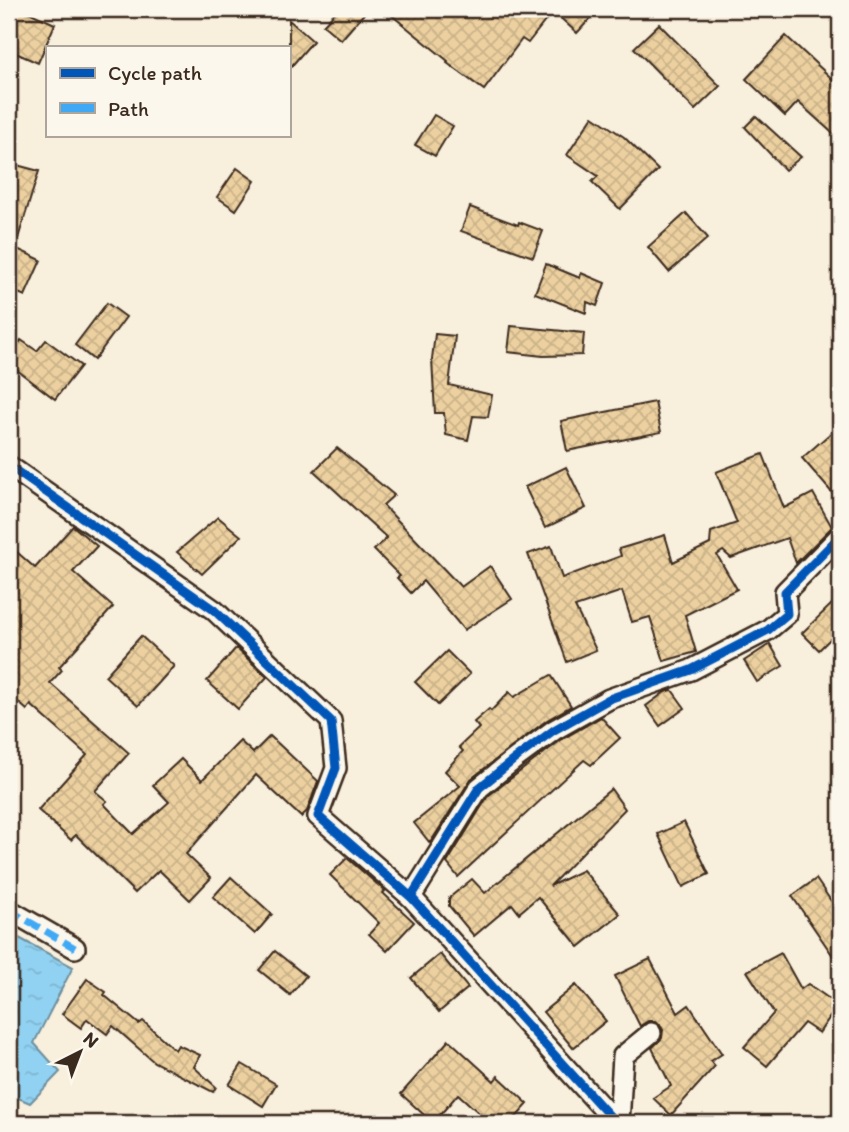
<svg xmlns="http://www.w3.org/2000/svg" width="849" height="1132" font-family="Itim,sans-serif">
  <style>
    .water { fill: url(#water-ripples); stroke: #6f8f9d; stroke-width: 2 }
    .building { fill: url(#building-cross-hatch); stroke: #3b2a1e; stroke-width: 2 }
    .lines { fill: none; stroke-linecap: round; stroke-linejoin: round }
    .minor-casing { stroke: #3b2a1e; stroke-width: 24 }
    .minor { stroke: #fbf7ec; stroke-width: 19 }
    .quiet { stroke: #3fa9f5; stroke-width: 7; stroke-dasharray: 14 7; stroke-linecap: butt }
    .cycleway-casing { stroke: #fbf7ec; stroke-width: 13 }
    .cycleway { stroke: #0057b8; stroke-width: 9 }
  </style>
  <defs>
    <pattern id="water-ripples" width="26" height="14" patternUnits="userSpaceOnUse" patternTransform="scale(1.75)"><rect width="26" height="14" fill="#91d2f2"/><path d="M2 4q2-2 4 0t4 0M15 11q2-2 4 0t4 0" fill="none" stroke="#7eb4cf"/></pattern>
    <pattern id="building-cross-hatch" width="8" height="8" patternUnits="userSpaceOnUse" patternTransform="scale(1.75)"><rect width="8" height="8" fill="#ecd0a0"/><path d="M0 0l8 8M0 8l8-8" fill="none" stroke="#cbb389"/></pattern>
  </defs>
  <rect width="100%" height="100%" fill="#f8efdd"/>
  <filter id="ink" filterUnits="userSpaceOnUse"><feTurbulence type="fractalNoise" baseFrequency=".0143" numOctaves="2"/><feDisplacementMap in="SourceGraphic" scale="14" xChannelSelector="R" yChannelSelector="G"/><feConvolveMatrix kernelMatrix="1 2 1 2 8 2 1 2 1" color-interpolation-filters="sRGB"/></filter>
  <g filter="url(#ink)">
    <polygon class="water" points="19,938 73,967 34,1043 60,1072 30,1103 9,1094 9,957"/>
    <g class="building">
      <polygon points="9,9 22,9 55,24 38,63 9,50"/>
      <polygon points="338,9 368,9 341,40 323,25"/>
      <polygon points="384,9 599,9 577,33 553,11 528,43 522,39 484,90 447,63 448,61"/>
      <polygon points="289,20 313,41 289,69"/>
      <polygon points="659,24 720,86 695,110 634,48"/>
      <polygon points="786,36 840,86 840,140 798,102 785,116 746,79"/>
      <polygon points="434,115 453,126 435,156 415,145"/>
      <polygon points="593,116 624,137 658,170 620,209 592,182 598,176 567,155"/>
      <polygon points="756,116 801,157 785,170 745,127"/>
      <polygon points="9,163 39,171 15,248 41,260 25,296 9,289 9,262 12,254 9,253"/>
      <polygon points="237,168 255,181 236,210 217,197"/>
      <polygon points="470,207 518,225 519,222 543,231 533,257 461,231"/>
      <polygon points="686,213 708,238 669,272 648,247"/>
      <polygon points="546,264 580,278 581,273 605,283 597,306 587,302 586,313 535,293"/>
      <polygon points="107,303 126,317 94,360 75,345"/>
      <polygon points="511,326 584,333 582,355 543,356 508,352"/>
      <polygon points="9,334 20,342 21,340 37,351 46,340 81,366 55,399 9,364"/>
      <polygon points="435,334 455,336 449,385 492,395 488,417 473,416 468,440 446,435 444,413 435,413 432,359"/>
      <polygon points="655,402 661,432 567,451 561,421"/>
      <polygon points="840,425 840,502 802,458"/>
      <polygon points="337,448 394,495 383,505 461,587 490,566 512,599 464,630 423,581 411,593 397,578 400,576 374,550 387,538 314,471"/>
      <polygon points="763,454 784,508 813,493 832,527 796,563 787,538 731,558 723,551 717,555 737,589 685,615 696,652 664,661 650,617 632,622 622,591 575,607 596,650 567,662 528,554 551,546 562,578 621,556 619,549 665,535 673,562 710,544 711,532 737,523 716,472"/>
      <polygon points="566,467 586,508 545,528 525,487"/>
      <polygon points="218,517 241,536 202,574 177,552"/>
      <polygon points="73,526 97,546 73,572 113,607 59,667 62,670 50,683 129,753 95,791 107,801 104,804 133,834 169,802 153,785 181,759 202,780 240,741 253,753 270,736 318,781 307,811 301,817 256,775 186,854 211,878 190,900 159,870 135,893 76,835 71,840 38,810 87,755 31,705 27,710 9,694 9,545 35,568"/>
      <polygon points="840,596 840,629 819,650 802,633"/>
      <polygon points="141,636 174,666 138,706 105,676"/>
      <polygon points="770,644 783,666 757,682 744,661"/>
      <polygon points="236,648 267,677 238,709 207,681"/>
      <polygon points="447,651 470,674 438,705 415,682"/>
      <polygon points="551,675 571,706 547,720 471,779 430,843 414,823 460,786 445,771 463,751 459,747 479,728 474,722 489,709 491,711 509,692 514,697"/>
      <polygon points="672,690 685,708 660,726 646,706 665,692"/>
      <polygon points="601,717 620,738 591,765 584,760 458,877 447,863 488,796 561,740"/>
      <polygon points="611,789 625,809 550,886 583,870 620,914 579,947 538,897 519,913 512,904 474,936 449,906 449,898 472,879 485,893"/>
      <polygon points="684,822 709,874 683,887 658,834"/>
      <polygon points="347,858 385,891 383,893 414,922 387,951 369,934 379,923 330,875"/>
      <polygon points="231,877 272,914 255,934 213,897"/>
      <polygon points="816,879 840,914 840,966 792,896"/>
      <polygon points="275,951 306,976 290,995 259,970"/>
      <polygon points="781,953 801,989 808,984 838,1005 819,1033 804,1023 767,1066 744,1047 774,1013 747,971"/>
      <polygon points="440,954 468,988 439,1012 411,978"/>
      <polygon points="650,959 678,1013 689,1005 722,1054 711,1061 715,1066 671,1115 653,1098 671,1086 652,1048 662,1038 663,1030 660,1025 655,1021 648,1021 640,1026 615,976"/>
      <polygon points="87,979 106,992 104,995 139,1024 143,1021 175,1050 178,1045 200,1055 194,1067 216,1087 213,1092 154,1062 113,1026 107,1034 87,1019 81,1028 62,1014"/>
      <polygon points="576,985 606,1021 573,1048 543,1012"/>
      <polygon points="449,1040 494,1081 498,1076 528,1104 511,1123 490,1123 458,1094 433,1123 401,1094"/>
      <polygon points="242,1064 276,1084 263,1106 229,1085"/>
    </g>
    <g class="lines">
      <defs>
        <g id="minor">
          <polyline points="9,466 214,610 331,721 336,768 318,816 411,897 616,1123"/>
          <polyline points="411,897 479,788 516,758 554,730 609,699 691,670 768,630 787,614 785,592 840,536"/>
          <polyline points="9,910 75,948"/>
          <polyline points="619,1123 623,1056 651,1033"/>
        </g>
      </defs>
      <use href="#minor" class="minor-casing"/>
      <use href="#minor" class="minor"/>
      <polyline class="quiet" points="9,910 75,948"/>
      <defs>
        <g id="cycleway">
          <polyline points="9,466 214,610 331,721 336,768 318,816 411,897 616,1123"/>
          <polyline points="411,897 479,788 516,758 554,730 609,699 691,670 768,630 787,614 785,592 840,536"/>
        </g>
      </defs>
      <use href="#cycleway" class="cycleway-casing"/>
      <use href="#cycleway" class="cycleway"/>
    </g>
  </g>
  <rect width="849" height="1132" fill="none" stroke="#fbf7ec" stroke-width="35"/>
  <rect x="18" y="18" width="814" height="1097" fill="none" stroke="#3b2a1e" stroke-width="2.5" filter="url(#ink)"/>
  <rect x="46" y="46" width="245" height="91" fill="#fbf7ec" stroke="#aea59a" stroke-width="2"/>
  <rect x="60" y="68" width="35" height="10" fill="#0057b8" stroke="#aea59a" stroke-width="2"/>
  <text x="108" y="80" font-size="21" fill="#3b2a1e">Cycle path</text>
  <rect x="60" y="103" width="35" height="10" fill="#3fa9f5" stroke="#aea59a" stroke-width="2"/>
  <text x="108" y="116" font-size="21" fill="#3b2a1e">Path</text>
  <g transform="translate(80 1052) rotate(42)" stroke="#fbf7ec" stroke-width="5" paint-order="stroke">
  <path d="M0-5L12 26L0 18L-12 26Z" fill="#3b2a1e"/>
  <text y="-10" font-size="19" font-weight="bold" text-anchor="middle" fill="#3b2a1e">N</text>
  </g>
</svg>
